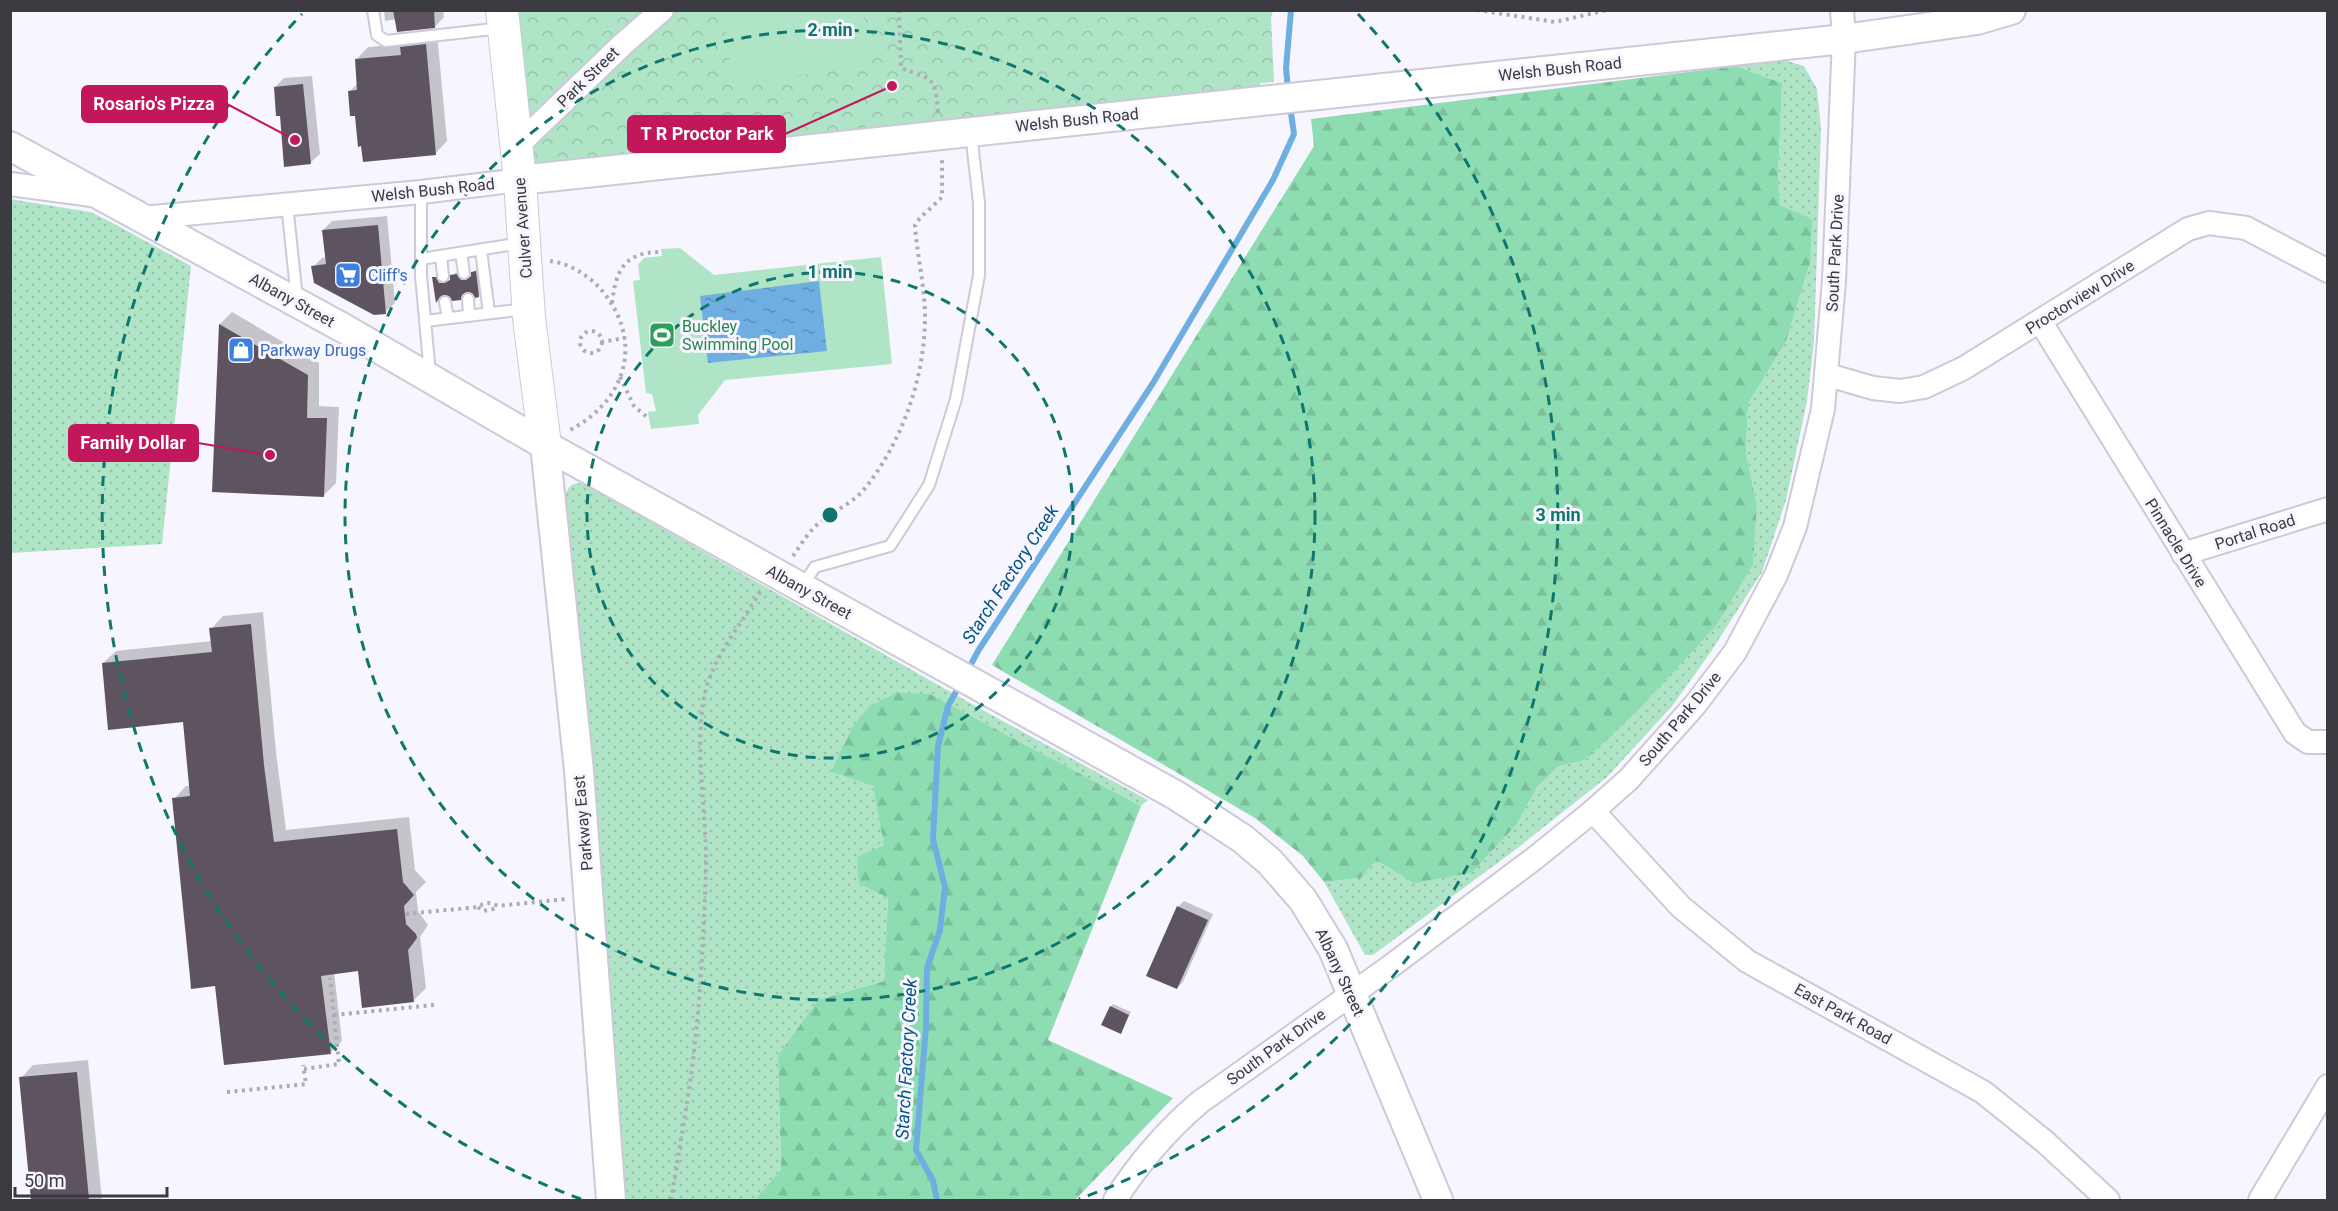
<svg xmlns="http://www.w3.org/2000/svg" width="2338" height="1211" font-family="Roboto,sans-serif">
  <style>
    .grass { fill: url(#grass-dots) }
    .forest { fill: url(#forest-firs) }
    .park { fill: url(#park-crowns) }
    .pitch { fill: #afe4c6 }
    .water { fill: url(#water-ripples) }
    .shadow { fill: #0003 }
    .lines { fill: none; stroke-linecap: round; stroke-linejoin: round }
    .stream { stroke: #6faee1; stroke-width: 6 }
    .building { fill: #5e545f }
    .service-casing { stroke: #cdc9d9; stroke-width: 14 }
    .minor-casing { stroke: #cdc9d9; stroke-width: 26 }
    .tertiary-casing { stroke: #cdc9d9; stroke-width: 32 }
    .secondary-casing { stroke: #cdc9d9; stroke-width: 34 }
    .path { stroke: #adacb3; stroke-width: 4; stroke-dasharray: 3 4.5; stroke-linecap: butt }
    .service { stroke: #fff; stroke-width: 10 }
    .minor { stroke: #fff; stroke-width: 22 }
    .tertiary { stroke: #fff; stroke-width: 28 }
    .secondary { stroke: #fff; stroke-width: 32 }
    .ring { fill: none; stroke: #0f766e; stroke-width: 3; stroke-dasharray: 10 8 }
    .labels { text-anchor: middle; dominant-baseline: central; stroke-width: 6; stroke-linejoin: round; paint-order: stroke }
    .street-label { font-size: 16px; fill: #3b3a40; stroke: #f7f5fe }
    .shop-label { font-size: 16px; fill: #366cbe; stroke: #f7f5fe; text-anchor: start }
    .leisure-label { font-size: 16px; fill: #27864d; stroke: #f7f5fe; text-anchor: start }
    .water-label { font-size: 18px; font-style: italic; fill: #055483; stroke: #f7f5fe }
    .centre { fill: #0f766e; stroke: #f7f5fe; stroke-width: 3 }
    .ring-label { font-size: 18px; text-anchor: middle; font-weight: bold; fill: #0f766e; stroke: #f7f5fe; stroke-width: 6; stroke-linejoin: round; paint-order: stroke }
    .leader { fill: none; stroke: #c2185b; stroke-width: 2 }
    .callout-dot { fill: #c2185b; stroke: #f7f5fe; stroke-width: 2 }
    .callout { fill: #c2185b; stroke: #c2185b; stroke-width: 2 }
    .callout-label { font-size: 18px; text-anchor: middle; font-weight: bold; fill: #fff }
  </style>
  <defs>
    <pattern id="grass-dots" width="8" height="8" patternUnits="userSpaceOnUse" patternTransform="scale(1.5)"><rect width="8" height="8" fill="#afe4c6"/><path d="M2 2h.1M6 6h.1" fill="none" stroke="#97c4ab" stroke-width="1.8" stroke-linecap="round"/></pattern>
    <pattern id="forest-firs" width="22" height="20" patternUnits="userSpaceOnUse" patternTransform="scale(1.5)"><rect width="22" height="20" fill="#8eddb2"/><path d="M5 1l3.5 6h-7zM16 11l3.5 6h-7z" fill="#7bbe9a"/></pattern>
    <pattern id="park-crowns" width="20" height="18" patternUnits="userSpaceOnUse" patternTransform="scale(1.5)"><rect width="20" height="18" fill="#afe4c6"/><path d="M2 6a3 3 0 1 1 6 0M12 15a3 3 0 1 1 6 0" fill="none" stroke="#97c4ab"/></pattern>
    <pattern id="water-ripples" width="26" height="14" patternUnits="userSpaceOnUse" patternTransform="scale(1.5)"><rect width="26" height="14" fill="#6faee1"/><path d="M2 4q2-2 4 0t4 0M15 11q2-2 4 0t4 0" fill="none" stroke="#5c8fb8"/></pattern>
  </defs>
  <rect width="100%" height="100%" fill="#f7f5fe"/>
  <g class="grass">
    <polygon points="1777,58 1804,66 1817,89 1821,128 1814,342 1807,401 1786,500 1762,572 1710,653 1673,705 1607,777 1515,850 1373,955 1365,955 1324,882 1361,878 1376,860 1413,883 1517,824 1537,787 1559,766 1585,760 1717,625 1753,565 1757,506 1746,453 1748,404 1786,342 1810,263 1780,205 1778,180 1782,83 1736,66"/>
    <polygon points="10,199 90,212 109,221 191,266 162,544 11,553"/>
    <path d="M579,483l9,3 389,221 171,93 -7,6 -211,-112 -99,78 42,14 12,59 -26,39 29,14 -4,83 -66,19 -40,55 3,115 -27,30h-128l-26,-334 -35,-368c2,-9 4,-14 14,-15z"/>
  </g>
  <g class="forest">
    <polygon points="1736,66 1782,83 1778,180 1780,205 1812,219 1810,263 1786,342 1748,404 1746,453 1757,506 1753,565 1717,625 1636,712 1585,760 1559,766 1537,787 1517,824 1471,873 1413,883 1376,860 1361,878 1324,882 1303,856 1255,818 992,665 1314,146 1311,119"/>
    <polygon points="896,693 930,694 1141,806 1048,1040 1173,1098 1075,1200 754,1200 781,1170 778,1055 818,1000 884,981 888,898 859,884 857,857 884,845 873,786 831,772 853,726 870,706"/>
  </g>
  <polygon class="park" points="517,11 1273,11 1271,18 1274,82 1260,83 1261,89 536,165 533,161"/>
  <g class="pitch">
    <polygon points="723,11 863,11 871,65 733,85"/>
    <polygon points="680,248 714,275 881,257 892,364 725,380 698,415 699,424 651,429 648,412 656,411 652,394 646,393 633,281 640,280 638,265 644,258 662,256 661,249"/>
  </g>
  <polygon class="water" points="819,281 827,351 708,363 700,296"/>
  <g class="shadow">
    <polygon points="384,10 443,10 444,17 435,27 396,19 385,21"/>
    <polygon points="437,33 447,141 435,154 356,114 349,92 358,83 356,60 368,47 405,44"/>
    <polygon points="312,76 320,154 310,163 281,114 275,87 284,78"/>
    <polygon points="387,216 395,303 385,312 313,267 322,258 327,257 323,230 332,221"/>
    <polygon points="478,269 481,293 479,296 473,291 463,292 460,298 453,299 434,278 438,275 442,280 448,282 455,273 459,272 463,278 470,278 473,272"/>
    <polygon points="232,312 319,363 319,406 339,407 336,483 324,495 214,491 220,324"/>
    <polygon points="263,612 276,752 286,830 409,817 415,870 426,882 416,892 418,911 428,925 420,937 426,988 414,1000 359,969 334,972 342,1041 330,1053 216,985 174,799 186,786 191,786 184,721 103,663 116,651 212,641 211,629 223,616"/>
    <polygon points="1184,901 1213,914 1183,982 1177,988 1178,907"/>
    <polygon points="1113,1004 1131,1012 1120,1032 1111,1007"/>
    <polygon points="88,1060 102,1200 32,1200 21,1078 33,1065"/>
  </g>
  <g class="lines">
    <g class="stream">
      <polyline points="1288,89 1286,68 1291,10"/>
      <polyline points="967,672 978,651 1153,383 1273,180 1294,134 1290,106"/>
      <polyline points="937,1200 933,1181 916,1150 926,1027 927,968 940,930 945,887 933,839 938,746 948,706 961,683"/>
    </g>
  </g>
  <g class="building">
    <polygon points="393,10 434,10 435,28 397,32"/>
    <polygon points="426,44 436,155 363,162 361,146 358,147 355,116 350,116 348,91 357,90 355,59 401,55 400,47"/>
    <polygon points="303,84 311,164 284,167 280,116 276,116 274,87"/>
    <polygon points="378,225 386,314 374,315 314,283 311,266 326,264 322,230"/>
    <polygon points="476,271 479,297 475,298 472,293 467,292 462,295 461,300 452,301 450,297 444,295 440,297 436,303 432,277 436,277 439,283 444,283 450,280 450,275 457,274 461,280 466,280 471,276 471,272"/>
    <polygon points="219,324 308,375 307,418 327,418 324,497 212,492"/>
    <polygon points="251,624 264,765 274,842 397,829 403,882 414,895 404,906 406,924 416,934 417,938 408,950 414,1002 362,1008 358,971 321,976 331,1054 224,1065 215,986 191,989 190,977 172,798 190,796 183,722 108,730 102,663 212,652 209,628"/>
    <polygon points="1177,906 1208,920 1177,989 1146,976"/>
    <polygon points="1110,1006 1129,1015 1121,1034 1101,1025"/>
    <polygon points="77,1072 89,1200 31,1200 19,1077"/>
  </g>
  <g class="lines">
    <defs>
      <g id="service">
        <polyline points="373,10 377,35 386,41 502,28"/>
        <polyline points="421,192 421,276 430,374"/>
        <polyline points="287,204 297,299"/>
        <polyline points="481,250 489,313"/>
        <polyline points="461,253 464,273"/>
        <polyline points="441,256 443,276"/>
        <polyline points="421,259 521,243"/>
        <polyline points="468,299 469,316"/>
        <polyline points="445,302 448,318"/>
        <polyline points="425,321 526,309"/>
        <polyline points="801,588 815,567 890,546 929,485 956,399 979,275 979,203 971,133"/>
      </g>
      <g id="minor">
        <polyline points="517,146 623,44 662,10"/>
        <polyline points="10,184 92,195"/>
        <polyline points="142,218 421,192 520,180"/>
        <polyline points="2040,321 2295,733 2308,742 2328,742"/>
        <polyline points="1828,375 1873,388 1900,391 1924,387 1964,368 2188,229 2209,223 2246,228 2328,271"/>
        <polyline points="2183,554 2328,509"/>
        <polyline points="1593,811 1681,907 1747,961 1983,1092 2044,1141 2108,1200"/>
        <path d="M1115,1200c23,-36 52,-70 85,-98l191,-136 144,-108 58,-47 36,-32 66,-74 40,-53 41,-77 19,-48 28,-118 11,-128 10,-242 -2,-29"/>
        <polyline points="2260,1200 2328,1086"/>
      </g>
      <g id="tertiary">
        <polyline points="10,146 345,329 545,445 1177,796 1243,839 1270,862 1303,900 1333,949 1438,1200"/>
        <polyline points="520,180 1844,39 1977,20 2011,10"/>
        <polyline points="545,445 579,771 611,1200"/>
      </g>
      <polyline id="secondary" points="502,10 520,180 529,318 545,445"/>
    </defs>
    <use href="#service" class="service-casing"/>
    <use href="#minor" class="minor-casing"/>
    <use href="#tertiary" class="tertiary-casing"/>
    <use href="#secondary" class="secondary-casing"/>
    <g class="path">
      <path d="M899,10l2,58c33,13 34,7 37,45"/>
      <polyline points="1477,10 1555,22 1607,10"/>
      <path d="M550,261c23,3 43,17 57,36 37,51 15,107 -39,134"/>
      <path d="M612,303c4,-33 12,-50 47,-51"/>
      <circle cx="591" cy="342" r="11"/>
      <polyline points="601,342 625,338"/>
      <polyline points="620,377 634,406 647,417"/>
      <path d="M793,556c8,-11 15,-24 26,-33 14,-12 35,-20 47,-36 37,-47 59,-111 59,-170 0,-31 -8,-61 -10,-92 5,-9 19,-19 27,-28v-38"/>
      <polyline points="478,907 483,911 493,909 498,906"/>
      <path d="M406,914l72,-7c7,-5 12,-5 20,-1l68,-7"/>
      <polyline points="334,1015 434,1005"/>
      <polyline points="304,1069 339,1064 330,978"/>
      <polyline points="227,1092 306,1084 303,1065"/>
      <path d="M671,1200c8,-49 17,-98 23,-148 7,-62 10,-124 12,-186 1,-55 -14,-130 1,-181 11,-34 37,-65 54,-95"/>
    </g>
    <use href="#service" class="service"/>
    <use href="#minor" class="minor"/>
    <use href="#tertiary" class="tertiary"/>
    <use href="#secondary" class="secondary"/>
  </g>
  <g class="ring">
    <circle cx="830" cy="515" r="243"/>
    <circle cx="830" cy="515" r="485"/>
    <path d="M581 1199A728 728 0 0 1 302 14M1358 14A728 728 0 0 1 1079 1199"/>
  </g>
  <defs>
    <symbol id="supermarket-square" viewBox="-11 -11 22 22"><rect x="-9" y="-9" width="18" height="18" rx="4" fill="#3f7fe0" stroke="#f7f5fe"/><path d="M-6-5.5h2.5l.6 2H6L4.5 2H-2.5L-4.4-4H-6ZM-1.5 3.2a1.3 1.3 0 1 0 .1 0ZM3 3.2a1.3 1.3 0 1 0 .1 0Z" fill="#fff"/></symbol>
    <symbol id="stadium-square" viewBox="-11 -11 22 22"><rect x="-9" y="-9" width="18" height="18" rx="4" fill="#2e9e5b" stroke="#f7f5fe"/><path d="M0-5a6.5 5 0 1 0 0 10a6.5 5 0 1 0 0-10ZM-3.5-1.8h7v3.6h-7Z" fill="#fff"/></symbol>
    <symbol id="shop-square" viewBox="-11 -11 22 22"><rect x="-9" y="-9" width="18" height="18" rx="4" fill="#3f7fe0" stroke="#f7f5fe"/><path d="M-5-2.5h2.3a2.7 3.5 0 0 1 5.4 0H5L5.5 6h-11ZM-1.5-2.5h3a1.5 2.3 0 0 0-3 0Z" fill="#fff"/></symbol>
  </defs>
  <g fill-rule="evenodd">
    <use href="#supermarket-square" x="333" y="260" width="30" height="30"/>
    <use href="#stadium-square" x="647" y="320" width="30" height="30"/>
    <use href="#shop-square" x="226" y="335" width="30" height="30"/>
  </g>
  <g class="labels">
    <g class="street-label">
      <text transform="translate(1560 69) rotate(-6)">Welsh Bush Road</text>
      <text transform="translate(588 77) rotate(-44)">Park Street</text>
      <text transform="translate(1077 120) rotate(-6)">Welsh Bush Road</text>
      <text transform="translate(433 190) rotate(-6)">Welsh Bush Road</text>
      <text transform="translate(523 228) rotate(-94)">Culver Avenue</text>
      <text transform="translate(1835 253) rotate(-87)">South Park Drive</text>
      <text transform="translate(2080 297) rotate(-32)">Proctorview Drive</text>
      <text transform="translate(292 300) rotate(29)">Albany Street</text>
      <text transform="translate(2255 532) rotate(-18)">Portal Road</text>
      <text transform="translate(2176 543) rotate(58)">Pinnacle Drive</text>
      <text transform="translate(809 592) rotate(29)">Albany Street</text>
      <text transform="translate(1680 719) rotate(-50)">South Park Drive</text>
      <text transform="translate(583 823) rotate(-95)">Parkway East</text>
      <text transform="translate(1340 972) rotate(65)">Albany Street</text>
      <text transform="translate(1843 1014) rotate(29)">East Park Road</text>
      <text transform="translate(1276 1047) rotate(-36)">South Park Drive</text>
    </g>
    <g class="shop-label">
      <text x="368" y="275">Cliff's</text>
      <text x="260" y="350">Parkway Drugs</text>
    </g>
    <g class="leisure-label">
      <text x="682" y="326">Buckley<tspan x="682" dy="18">Swimming Pool</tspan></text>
    </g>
    <g class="water-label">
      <text transform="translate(1010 574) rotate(-57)">Starch Factory Creek</text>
      <text transform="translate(906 1059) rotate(-87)">Starch Factory Creek</text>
    </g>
  </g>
  <circle cx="830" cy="515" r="9" class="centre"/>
  <g class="ring-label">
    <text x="830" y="36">2 min</text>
    <text x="830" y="278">1 min</text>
    <text x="1558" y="521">3 min</text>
  </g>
  <path class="leader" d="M295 140L227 104M892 86L785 134M270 455L198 443"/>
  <g class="callout-dot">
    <circle cx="295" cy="140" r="6"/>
    <circle cx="892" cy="86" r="6"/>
    <circle cx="270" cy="455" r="6"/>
  </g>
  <g class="callout">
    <rect x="82" y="86" width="145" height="36" rx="6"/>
    <rect x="628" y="116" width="157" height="36" rx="6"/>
    <rect x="69" y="425" width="129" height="36" rx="6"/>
  </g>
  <g class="callout-label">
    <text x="154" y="110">Rosario's Pizza</text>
    <text x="707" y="140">T R Proctor Park</text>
    <text x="133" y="449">Family Dollar</text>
  </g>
  <rect width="2338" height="1211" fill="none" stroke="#3b3a40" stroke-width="24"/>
  <path d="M15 1187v9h152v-9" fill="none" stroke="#3b3a40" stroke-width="3"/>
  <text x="24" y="1187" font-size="18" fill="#3b3a40" stroke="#f7f5fe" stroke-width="4.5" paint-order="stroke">50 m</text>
</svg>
